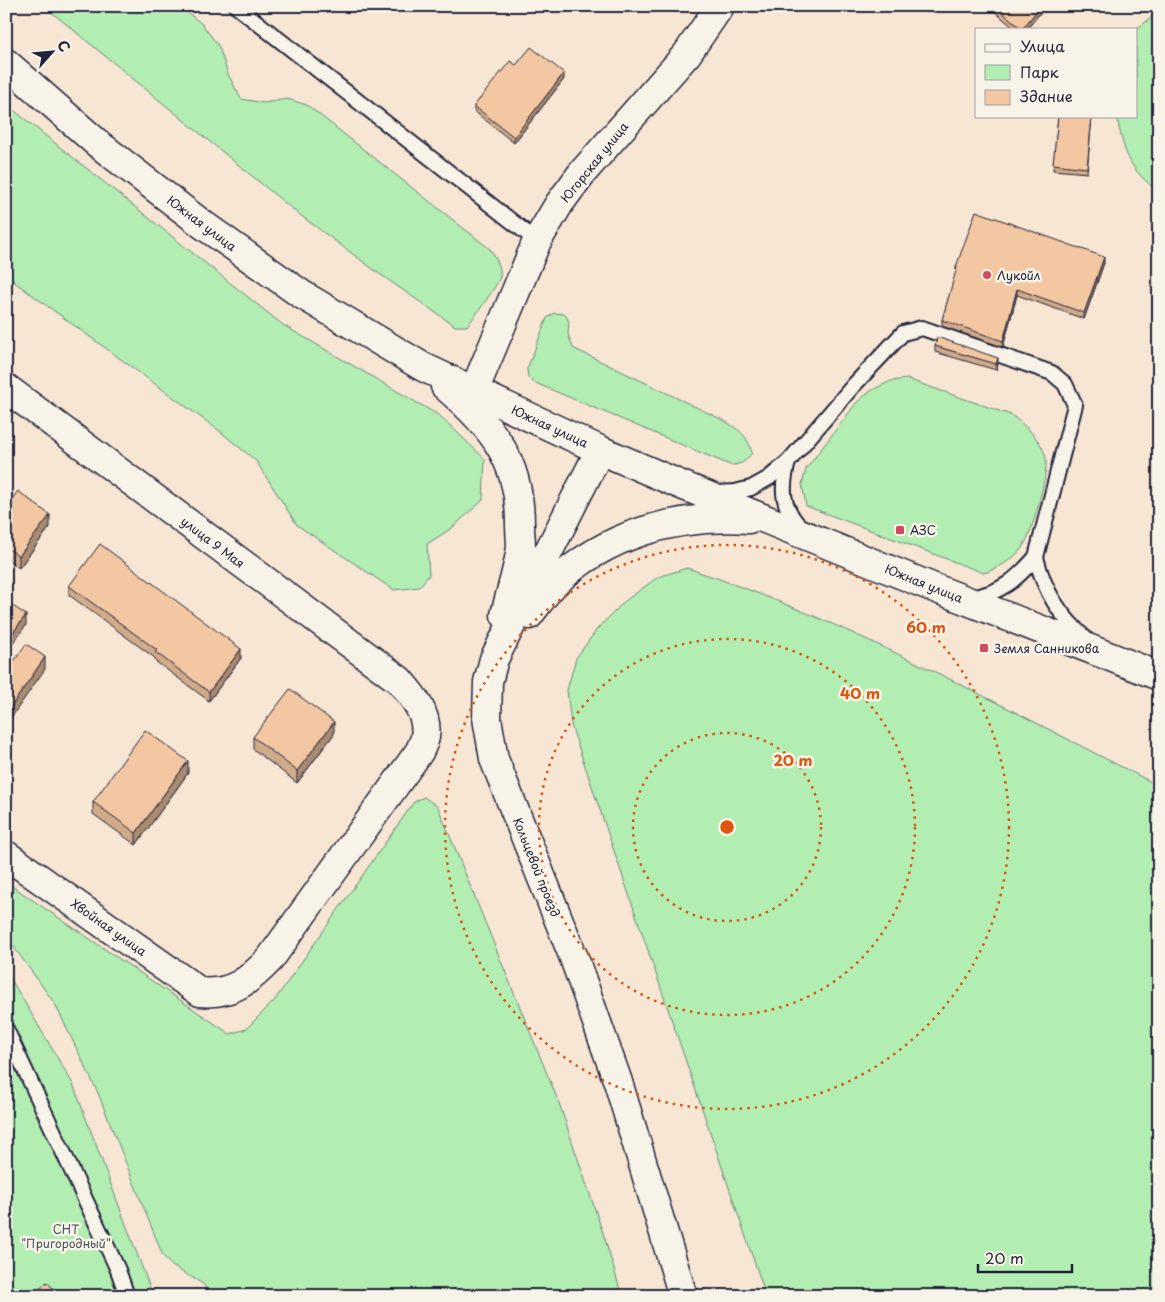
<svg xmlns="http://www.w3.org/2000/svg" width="1165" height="1302" font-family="'Playpen Sans',sans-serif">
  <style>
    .green { fill: #b2edb2; stroke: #6a8876 }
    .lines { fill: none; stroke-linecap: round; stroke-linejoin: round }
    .lane-casing { stroke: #22223b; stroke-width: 18 }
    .street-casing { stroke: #22223b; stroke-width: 31 }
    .secondary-casing { stroke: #22223b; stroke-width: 31 }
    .lane { stroke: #f7f3e8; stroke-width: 14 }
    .street { stroke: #f7f3e8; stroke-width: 28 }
    .secondary { stroke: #f7f3e8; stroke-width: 28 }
    .wall { fill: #d0ab8a; stroke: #22223b }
    .shaded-wall { fill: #a98b71; stroke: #22223b }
    .building { fill: #f2c7a1; stroke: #22223b }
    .ring { fill: none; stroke: #de560e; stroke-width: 2.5; stroke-dasharray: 2.5 5 }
    .poi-dot { fill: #d1495b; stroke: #f7f3e8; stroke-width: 2 }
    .labels { text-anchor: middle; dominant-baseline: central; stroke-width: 5; stroke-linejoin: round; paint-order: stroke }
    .street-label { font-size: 12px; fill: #22223b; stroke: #f7f3e8 }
    .poi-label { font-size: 12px; fill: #22223b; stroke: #f7f3e8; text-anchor: start }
    .park-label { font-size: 12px; fill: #465559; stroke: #f7f3e8 }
    .centre { fill: #de560e; stroke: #f7f3e8; stroke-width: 2.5 }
    .ring-label { font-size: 15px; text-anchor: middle; font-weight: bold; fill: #de560e; stroke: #f7f3e8; stroke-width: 5; stroke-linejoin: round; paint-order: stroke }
  </style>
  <rect width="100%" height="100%" fill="#f6e6d3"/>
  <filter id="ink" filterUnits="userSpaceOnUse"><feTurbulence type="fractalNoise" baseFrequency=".02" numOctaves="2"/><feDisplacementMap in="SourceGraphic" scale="10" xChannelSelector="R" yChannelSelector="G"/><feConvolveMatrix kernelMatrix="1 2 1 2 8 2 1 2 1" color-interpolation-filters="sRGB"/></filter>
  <g filter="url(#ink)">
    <g class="green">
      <path d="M44,6h135l23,18 17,23 9,27 13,25 23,4 23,-4 20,6 183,144c5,8 12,18 10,28 -3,9 -26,41 -33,49h-12l-74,-51 -85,-63z"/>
      <path d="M1159,7v185c-31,-24 -34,-37 -42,-74v-2h19v-87l14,-10z"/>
      <polygon points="6,104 283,325 440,416 485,459 483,500 452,528 427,544 429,575 419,587 394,590 297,525 256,461 217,429 6,276"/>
      <path d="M554,313l11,1 4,8 -1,12 5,14 152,73c15,10 22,13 27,32 -7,9 -11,12 -22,12l-197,-83 -5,-5 -1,-8 20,-51z"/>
      <path d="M907,379l104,36c14,10 32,26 35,44 2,16 -14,76 -24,89 -7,11 -26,21 -38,25l-178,-67 -4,-22 4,-15 51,-67 15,-12 19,-9z"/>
      <path d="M687,568c165,54 318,140 472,218v510h-393l-195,-571 -4,-35 9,-32 22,-30 27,-27 33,-24z"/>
      <polygon points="424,797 438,807 559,1103 604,1236 622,1296 211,1296 203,1284 172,1266 163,1256 98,1093 55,1004 6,936 6,882 230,1034 246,1029 274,1001 414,802"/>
      <polygon points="6,971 73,1084 153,1296 6,1296"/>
    </g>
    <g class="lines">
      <defs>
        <g id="lane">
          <polyline points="236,6 537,241"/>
          <path d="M788,462c-7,26 -7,45 13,66"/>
          <path d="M718,493l17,-1 16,-4 18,-10 19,-16 65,-76 50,-53 19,-5 130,45 13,11 10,21 -39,152c8,34 24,59 51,83"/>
          <path d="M970,598c31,-5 46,-18 66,-41"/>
          <polyline points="6,1029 118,1270 127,1296"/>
        </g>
        <g id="street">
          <path d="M6,388l393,292c13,15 30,34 26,57 -1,5 -4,11 -6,15l-149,207c-21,22 -39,36 -70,33l-194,-137"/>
          <polyline points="474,391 537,241 559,204 582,173 687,54 720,6"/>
        </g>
        <g id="secondary">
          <polyline points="6,63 97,143 202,224 301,294 423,367 600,450 679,484 932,587 1159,676"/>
          <path d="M445,386c47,40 75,74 75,138 0,8 1,16 1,23 -3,23 -11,46 -16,68"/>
          <polyline points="600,450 494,659 488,682 487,718 494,759 574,958 618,1082 683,1296"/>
          <path d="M529,615c8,-10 15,-21 24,-30 52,-51 124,-71 196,-66"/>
        </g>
      </defs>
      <use href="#lane" class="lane-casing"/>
      <use href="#street" class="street-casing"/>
      <use href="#secondary" class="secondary-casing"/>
      <use href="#lane" class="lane"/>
      <use href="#street" class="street"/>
      <use href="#secondary" class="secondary"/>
    </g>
    <g class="wall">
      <polygon points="988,6 1046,6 1027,29 1015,29"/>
      <polygon points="516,65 564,79 514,143 474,111 474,106"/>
      <polygon points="1058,116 1092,116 1087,173 1053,170"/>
      <polygon points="1104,263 1084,319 1017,295 1003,347 942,326 942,320 956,273 956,267"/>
      <polygon points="935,346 998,364 996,370 935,352"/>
      <polygon points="6,507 50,527 19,568 6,558"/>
      <polygon points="69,586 241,658 209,701 155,661 155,658 69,595"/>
      <polygon points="334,734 297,783 253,749 253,737"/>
      <polygon points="188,773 136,845 93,814 93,802"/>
    </g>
    <g class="shaded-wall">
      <polygon points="1041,6 1046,6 1027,29 1022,29"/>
      <polygon points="564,73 564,79 514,143 514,137"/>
      <polygon points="1104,257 1104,263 1084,319 1084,313"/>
      <polygon points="1017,289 1017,295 1003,347 1003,341"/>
      <polygon points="998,358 998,364 996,370 996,364"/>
      <polygon points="50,515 50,527 19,568 19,556"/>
      <polygon points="26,615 26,625 6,652 6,642"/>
      <polygon points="241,649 241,658 209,701 209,692"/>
      <polygon points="45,657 45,669 6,725 6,714"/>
      <polygon points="334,722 334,734 297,783 297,771"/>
      <polygon points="188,761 188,773 136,845 136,833"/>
      <polygon points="8,1152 8,1164 6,1165 6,1153"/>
    </g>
    <g class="building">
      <polygon points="995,6 1041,6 1022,29"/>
      <polygon points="531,47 564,73 514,137 474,106 510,61 516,65"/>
      <polygon points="1058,116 1092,116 1087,168 1053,164"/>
      <polygon points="976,211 1104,257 1084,313 1017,289 1003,341 942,320 957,267 956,267"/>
      <polygon points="937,337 998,358 996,364 935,346"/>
      <polygon points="18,491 50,515 19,556 6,547 6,507"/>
      <polygon points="100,544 241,649 209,692 155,652 157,650 69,586"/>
      <polygon points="6,601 26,615 6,642"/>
      <polygon points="26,644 45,657 6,714 6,673"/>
      <polygon points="290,689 334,722 297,771 253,737"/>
      <polygon points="145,730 188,761 136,833 93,802"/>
      <polygon points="47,1282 60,1296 32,1296"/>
    </g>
  </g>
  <g class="ring">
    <circle cx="727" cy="827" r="94"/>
    <circle cx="727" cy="827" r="188"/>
    <circle cx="727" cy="827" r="282"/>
  </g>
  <g class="poi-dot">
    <circle cx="987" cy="275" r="5"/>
    <rect x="895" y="525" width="10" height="10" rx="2.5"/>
    <rect x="979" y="643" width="10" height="10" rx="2.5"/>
  </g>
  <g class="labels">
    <g class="street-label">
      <text transform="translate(594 162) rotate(-51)">Югорская улица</text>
      <text transform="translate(202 223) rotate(37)">Южная улица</text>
      <text transform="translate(550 426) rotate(25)">Южная улица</text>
      <text transform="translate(213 542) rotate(37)">улица 9 Мая</text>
      <text transform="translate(924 583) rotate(22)">Южная улица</text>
      <text transform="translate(537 867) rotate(68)">Кольцевой проезд</text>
      <text transform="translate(109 927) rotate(35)">Хвойная улица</text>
    </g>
    <g class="poi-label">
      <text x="997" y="275">Лукойл</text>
      <text x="910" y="530">АЗС</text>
      <text x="994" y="648">Земля Санникова</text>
    </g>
    <g class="park-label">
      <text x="66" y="1229">СНТ<tspan x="66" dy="14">"Пригородный"</tspan></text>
    </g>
  </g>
  <circle cx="727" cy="827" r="8" class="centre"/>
  <g class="ring-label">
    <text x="926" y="633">60 m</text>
    <text x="860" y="699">40 m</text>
    <text x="793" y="766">20 m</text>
  </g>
  <rect width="1165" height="1302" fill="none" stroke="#f7f3e8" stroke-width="25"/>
  <rect x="12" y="12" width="1140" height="1277" fill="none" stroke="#22223b" stroke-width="2" filter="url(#ink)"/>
  <rect x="975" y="28" width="162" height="90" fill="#f7f3e8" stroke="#a29fa3"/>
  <rect x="985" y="44" width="25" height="8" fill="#f7f3e8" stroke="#a29fa3"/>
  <text x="1020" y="52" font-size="15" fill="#22223b">Улица</text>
  <rect x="985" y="65" width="25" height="15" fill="#b2edb2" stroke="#a29fa3"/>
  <text x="1020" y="78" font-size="15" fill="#22223b">Парк</text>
  <rect x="985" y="90" width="25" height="15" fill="#f2c7a1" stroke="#a29fa3"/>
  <text x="1020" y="102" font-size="15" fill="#22223b">Здание</text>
  <g transform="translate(52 52) rotate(63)" stroke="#f7f3e8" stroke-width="4" paint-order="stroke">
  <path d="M0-4L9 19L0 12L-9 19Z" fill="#22223b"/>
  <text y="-8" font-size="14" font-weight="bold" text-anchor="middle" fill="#22223b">С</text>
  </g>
  <path d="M978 1264v8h94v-8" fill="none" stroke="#22223b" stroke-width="2.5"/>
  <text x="985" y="1264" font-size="15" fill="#22223b" stroke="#f7f3e8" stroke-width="4" paint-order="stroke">20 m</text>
</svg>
